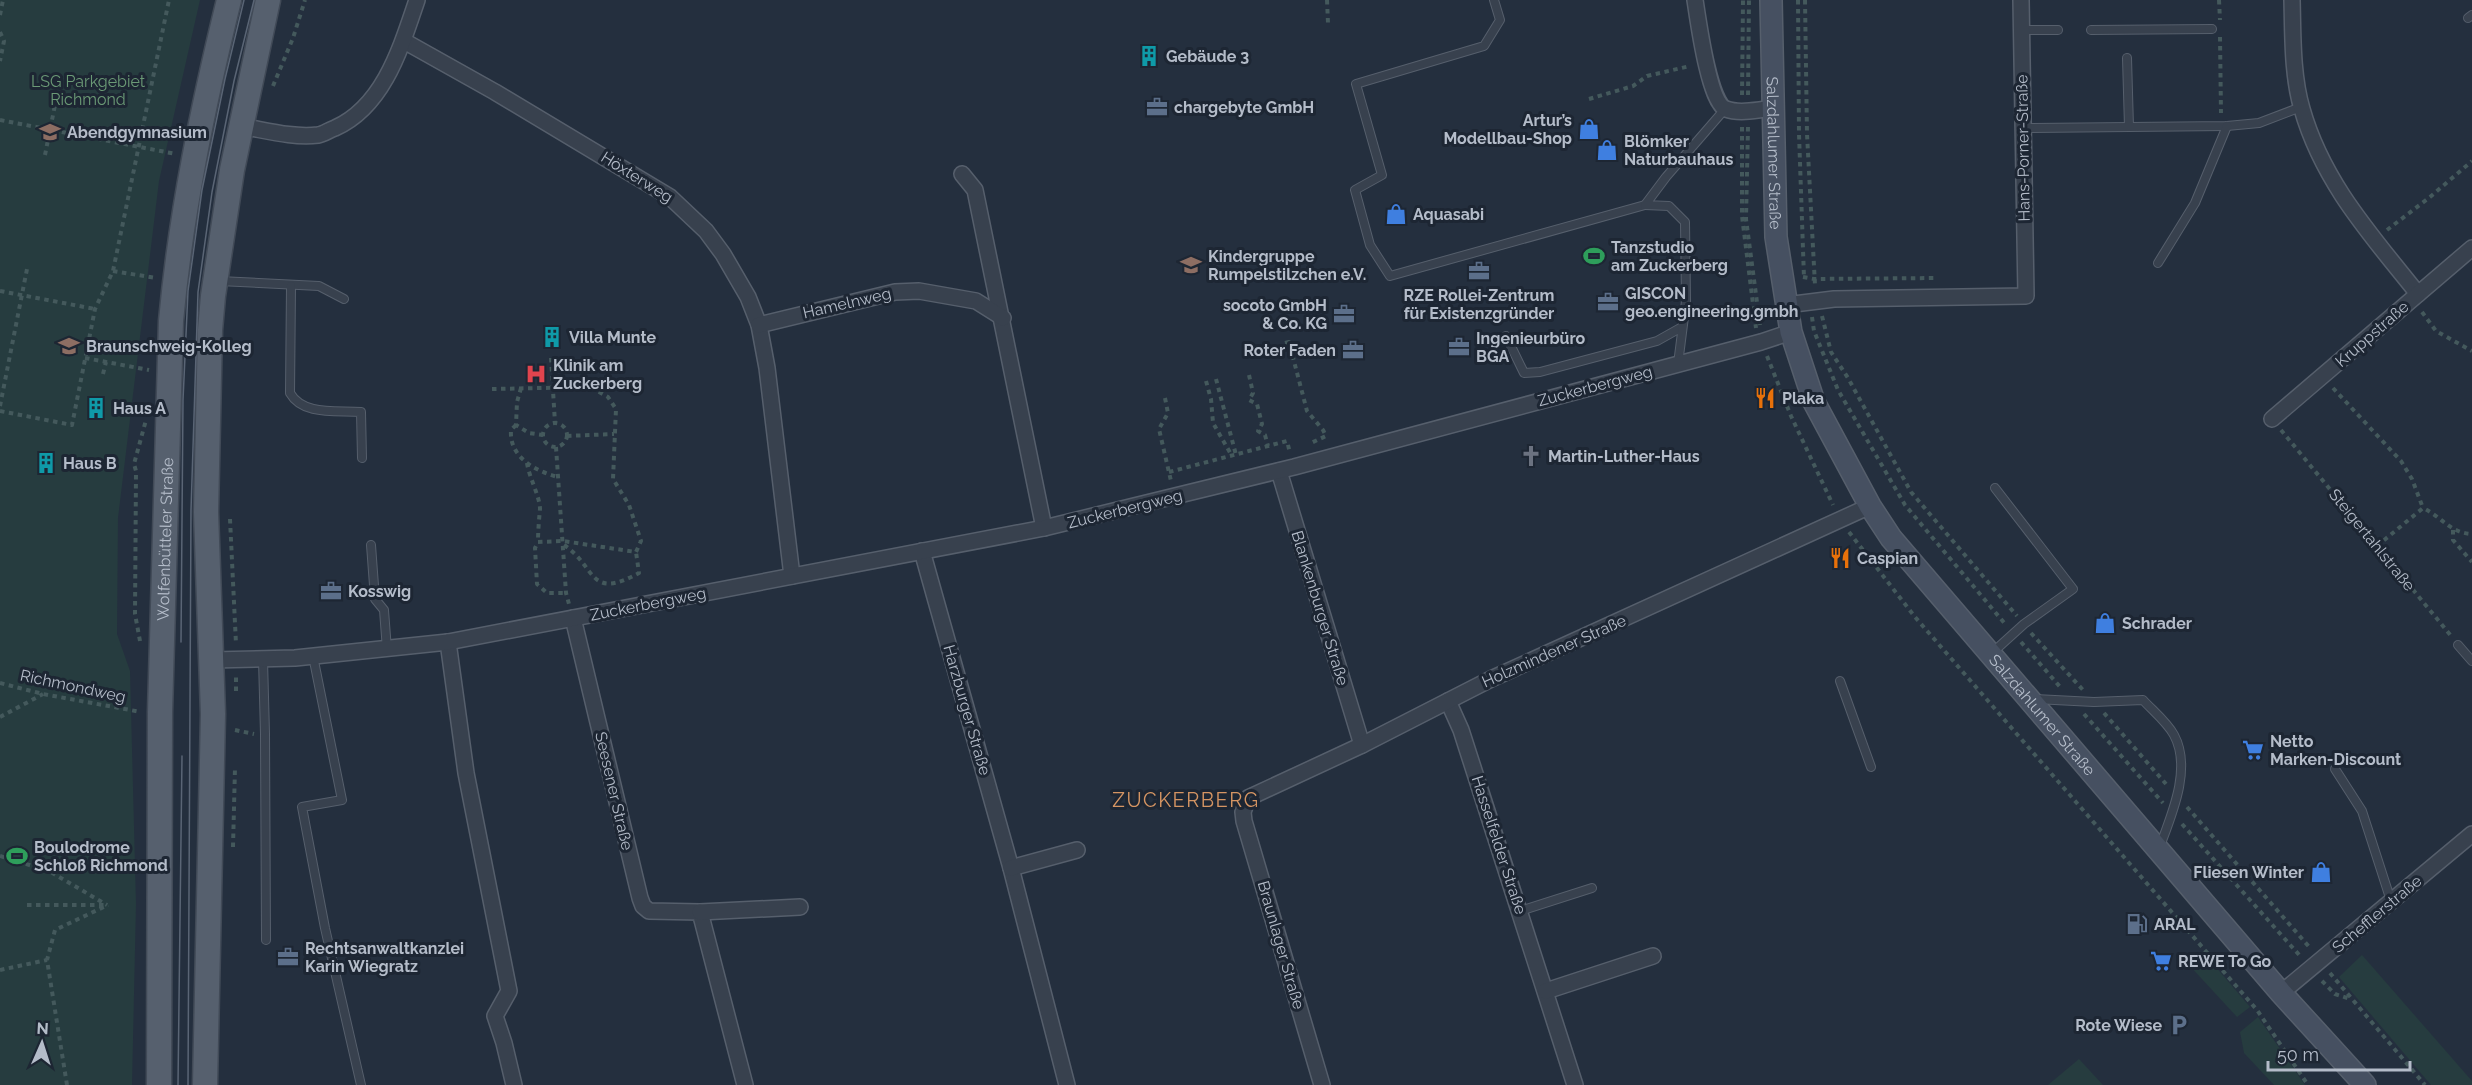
<svg xmlns="http://www.w3.org/2000/svg" width="2472" height="1085" font-family="Raleway,sans-serif">
  <style>
    .green { fill: #263c3f }
    .lines { fill: none; stroke-linecap: round; stroke-linejoin: round }
    .service-casing { stroke: #565f6c; stroke-width: 10 }
    .minor-casing { stroke: #565f6c; stroke-width: 18 }
    .secondary-casing { stroke: #565f6c; stroke-width: 24 }
    .primary-casing { stroke: #414a57; stroke-width: 27 }
    .path { stroke: #44595c; stroke-width: 4; stroke-dasharray: 4.5 4.5; stroke-linecap: butt }
    .service { stroke: #38414e; stroke-width: 8 }
    .minor { stroke: #38414e; stroke-width: 15 }
    .secondary { stroke: #465061; stroke-width: 21 }
    .primary { stroke: #56606e; stroke-width: 24 }
    .tram { stroke: #5a6575; stroke-width: 1.5 }
    .labels { text-anchor: middle; dominant-baseline: central; stroke-width: 6; stroke-linejoin: round; paint-order: stroke }
    .poi-label { font-size: 16px; font-weight: bold; fill: #b4bcc9; stroke: #1d2633; text-anchor: start }
    .park-label { font-size: 16px; fill: #6b9a76; stroke: #1d2633 }
    .street-label { font-size: 16px; fill: #b4bcc9; stroke: #1d2633 }
    .quarter-label { font-size: 20px; letter-spacing: 1.5px; fill: #d59563; stroke: #1d2633 }
  </style>
  <rect width="100%" height="100%" fill="#242f3e"/>
  <g class="green">
    <polygon points="0,0 200,0 159,181 118,518 117,634 130,671 136,904 132,1085 0,1085"/>
    <polygon points="2203,952 2250,1007 2237,1017 2189,965"/>
    <polygon points="2362,955 2472,1081 2472,1085 2431,1085 2339,977"/>
    <polygon points="2258,1017 2305,1085 2274,1085 2244,1053 2240,1032"/>
    <polygon points="2079,1059 2103,1085 2048,1085"/>
  </g>
  <g class="lines">
    <defs>
      <g id="service">
        <polyline points="1494,0 1500,20 1484,46 1356,84 1382,175 1355,190 1370,245 1390,276 1645,205"/>
        <polyline points="2468,18 2472,15"/>
        <polyline points="2021,30 2058,30"/>
        <polyline points="2091,30 2212,29"/>
        <polyline points="2127,58 2129,127"/>
        <polyline points="2022,128 2227,126 2259,123 2301,107"/>
        <polyline points="2158,263 2195,203 2227,126"/>
        <polyline points="219,281 319,286 344,299"/>
        <path d="M291,286l-1,107c13,23 47,17 71,19l1,46"/>
        <polyline points="1506,336 1524,373 1540,372 1657,341 1682,327"/>
        <polyline points="1678,364 1686,301 1685,222 1669,206 1645,205 1666,177 1725,109"/>
        <polyline points="371,545 375,599 384,610 387,650"/>
        <polyline points="2458,645 2472,661"/>
        <polyline points="1992,653 2024,624 2073,589 1995,488"/>
        <polyline points="313,656 342,800 302,807 325,928 361,1085"/>
        <polyline points="263,660 265,734 266,940"/>
        <polyline points="1840,681 1871,767"/>
        <path d="M2035,699l59,3 49,-2c9,10 24,22 31,35 18,33 -2,79 -14,111"/>
        <polyline points="2335,769 2362,811 2391,901"/>
        <polyline points="1520,911 1592,888"/>
      </g>
      <g id="minor">
        <path d="M1695,0c3,19 14,103 31,109 13,5 32,1 46,-1"/>
        <path d="M2292,0c1,36 0,75 10,109 21,74 70,127 116,185"/>
        <polyline points="404,41 495,92 670,197 706,231 723,254 748,297 759,325 767,368 792,576"/>
        <path d="M240,126c25,4 52,12 78,9 6,-1 11,-5 17,-7 49,-22 66,-81 82,-128"/>
        <polyline points="962,174 975,190 1044,528"/>
        <polyline points="1786,305 1834,299 2026,296 2021,0"/>
        <polyline points="759,325 895,292 919,291 976,301 1003,318"/>
        <polyline points="2272,419 2472,248"/>
        <polyline points="1279,471 1362,745"/>
        <polyline points="922,551 1011,868 1067,1085"/>
        <polyline points="573,618 640,898 643,906 649,911 700,912 745,1085"/>
        <polyline points="448,642 466,773 509,991 495,1016 504,1043 514,1085"/>
        <polyline points="212,660 295,658 448,642 1044,528 1294,467 1761,342 1791,332"/>
        <polyline points="1448,701 1461,730 1575,1085"/>
        <polyline points="1011,868 1077,850"/>
        <polyline points="700,912 800,907"/>
        <polyline points="1546,991 1653,956"/>
        <polyline points="2281,993 2472,834"/>
        <polyline points="1322,1085 1244,821 1243,812 1248,798 1362,745 1491,679 1870,506"/>
      </g>
      <g id="secondary">
        <path id="s1" d="M1771,0l5,237 15,95 23,70 56,104 21,32 390,455 84,92"/>
      </g>
      <g id="primary">
        <path id="s2" d="M159,1085l1,-373 11,-391c10,-109 32,-215 58,-321"/>
        <polyline points="205,1085 213,714 206,512 210,330 213,296 232,170 268,0"/>
      </g>
    </defs>
    <use href="#service" class="service-casing"/>
    <use href="#minor" class="minor-casing"/>
    <use href="#secondary" class="secondary-casing"/>
    <use href="#primary" class="primary-casing"/>
    <g class="path">
      <polyline points="1327,0 1328,23"/>
      <polyline points="1798,0 1799,134 1804,278"/>
      <polyline points="1805,0 1807,134 1815,285"/>
      <polyline points="2219,0 2220,20"/>
      <polyline points="0,15 3,0"/>
      <polyline points="0,32 4,41 0,61"/>
      <polyline points="2220,37 2221,113"/>
      <polyline points="273,86 293,38 305,0"/>
      <polyline points="1742,95 1743,0"/>
      <polyline points="1748,95 1749,0"/>
      <polyline points="1589,99 1633,86 1647,76 1690,66"/>
      <polyline points="0,120 176,154"/>
      <polyline points="1742,127 1742,216 1756,328"/>
      <polyline points="1748,127 1746,219 1760,325"/>
      <polyline points="45,155 56,100"/>
      <polyline points="2387,230 2430,197 2472,161"/>
      <polyline points="113,271 156,278"/>
      <polyline points="1803,277 1814,279 1936,278"/>
      <polyline points="0,291 95,309"/>
      <polyline points="2422,312 2436,331 2472,351"/>
      <polyline points="1822,316 1831,352 1848,378 1911,492 2017,616"/>
      <polyline points="1812,317 1814,331 1838,390 1905,505 2006,625"/>
      <polyline points="1285,343 1289,342 1307,411 1323,430 1326,436 1311,443"/>
      <polyline points="1767,356 1791,416 1833,505"/>
      <polyline points="85,358 149,370"/>
      <polyline points="551,358 555,423"/>
      <polyline points="103,374 106,362"/>
      <polyline points="1249,375 1253,393 1249,400 1257,404 1262,424 1258,431 1265,435 1268,446"/>
      <polyline points="1216,379 1236,455"/>
      <polyline points="1206,381 1211,399 1213,423 1232,456"/>
      <polyline points="521,388 517,402 516,425 529,433 543,435"/>
      <polyline points="2333,388 2401,461 2412,479 2423,508"/>
      <polyline points="492,389 590,387 608,397 616,409 613,479 629,505 641,541 636,552 563,541 538,542 535,548 537,584 547,593 566,593"/>
      <polyline points="1165,398 1168,413 1159,429 1171,481"/>
      <polyline points="0,406 27,269"/>
      <polyline points="0,411 72,425 95,309 113,271 169,0"/>
      <circle cx="555" cy="435" r="12"/>
      <path d="M516,425l-5,5c-2,27 24,41 47,47"/>
      <polyline points="2281,430 2452,637"/>
      <polyline points="567,436 614,434"/>
      <polyline points="556,447 566,593 569,604"/>
      <path d="M527,463c2,14 13,34 13,46 -1,11 -2,22 -2,33"/>
      <polyline points="1169,472 1287,441 1290,453"/>
      <polyline points="230,519 236,644"/>
      <polyline points="2453,530 2453,540 2472,562"/>
      <polyline points="1849,532 1915,617 2257,1010 2308,1085"/>
      <path d="M564,545c33,22 24,56 75,28l-3,-21"/>
      <path d="M2377,546l46,-38c19,9 27,25 49,26"/>
      <polyline points="2031,633 2083,690"/>
      <polyline points="140,641 135,614 136,471 134,464 146,420"/>
      <polyline points="2021,642 2061,688"/>
      <polyline points="0,683 43,694 141,712"/>
      <polyline points="236,691 236,675"/>
      <polyline points="2104,713 2166,784"/>
      <polyline points="2084,714 2163,803"/>
      <polyline points="0,717 43,694"/>
      <polyline points="235,730 254,734"/>
      <polyline points="2187,807 2311,949"/>
      <polyline points="2182,824 2301,957"/>
      <polyline points="233,847 235,768"/>
      <polyline points="0,856 49,871 107,905"/>
      <polyline points="27,905 104,905"/>
      <polyline points="0,970 47,960"/>
      <polyline points="2330,973 2425,1085"/>
      <polyline points="2322,981 2335,994 2350,999"/>
      <polyline points="67,1085 47,960 55,930 108,905"/>
    </g>
    <use href="#service" class="service"/>
    <use href="#minor" class="minor"/>
    <use href="#secondary" class="secondary"/>
    <use href="#primary" class="primary"/>
    <g class="tram">
      <polyline points="181,642 183,400 188,291 202,190 225,79 244,0"/>
      <polyline points="178,1085 182,756"/>
      <polyline points="188,1085 191,510 198,292 212,192 234,81 254,0"/>
    </g>
  </g>
  <defs>
    <symbol id="building-bare" viewBox="-9 -9 18 18"><path d="M-4-6H4V6H1V3H-1V6H-4ZM-2.5-4.3h1.7v1.8h-1.7ZM.8-4.3h1.7v1.8H.8ZM-2.5-1h1.7V.8h-1.7ZM.8-1h1.7V.8H.8Z" fill="#0f9aa8" stroke="#1d2633" stroke-width="2.5" paint-order="stroke"/></symbol>
    <symbol id="office-bare" viewBox="-9 -9 18 18"><path d="M-6-3h4V-5.5h4V-3h4V5H-6ZM-1-4.5V-3h2v-1.5ZM-6 0V1H6V0Z" fill="#5c6f8a" stroke="#1d2633" stroke-width="2.5" paint-order="stroke"/></symbol>
    <symbol id="shop-bare" viewBox="-9 -9 18 18"><path d="M-5-2.5h2.3a2.7 3.5 0 0 1 5.4 0H5L5.5 6h-11ZM-1.5-2.5h3a1.5 2.3 0 0 0-3 0Z" fill="#3f7fe0" stroke="#1d2633" stroke-width="2.5" paint-order="stroke"/></symbol>
    <symbol id="university-bare" viewBox="-9 -9 18 18"><path d="M0-5L7-2L0 1L-7-2ZM-4 1L0 2.5L4 1V4Q0 6-4 4Z" fill="#8d6e63" stroke="#1d2633" stroke-width="2.5" paint-order="stroke"/></symbol>
    <symbol id="stadium-bare" viewBox="-9 -9 18 18"><path d="M0-5a6.5 5 0 1 0 0 10a6.5 5 0 1 0 0-10ZM-3.5-1.8h7v3.6h-7Z" fill="#2e9e5b" stroke="#1d2633" stroke-width="2.5" paint-order="stroke"/></symbol>
    <symbol id="school-bare" viewBox="-9 -9 18 18"><path d="M0-5L7-2L0 1L-7-2ZM-4 1L0 2.5L4 1V4Q0 6-4 4Z" fill="#8d6e63" stroke="#1d2633" stroke-width="2.5" paint-order="stroke"/></symbol>
    <symbol id="hospital-bare" viewBox="-9 -9 18 18"><path d="M-5-5h3v3.5h4V-5h3V5h-3V1.5h-4V5h-3Z" fill="#e0444e" stroke="#1d2633" stroke-width="2.5" paint-order="stroke"/></symbol>
    <symbol id="restaurant-bare" viewBox="-9 -9 18 18"><path d="M-5-6h1v4h1v-4h1v4h1v-4h1v5L-1.5 .5V6h-2V.5L-5-1ZM5-6V6H3V1.5H1.5Q1.5-4 5-6Z" fill="#e8710a" stroke="#1d2633" stroke-width="2.5" paint-order="stroke"/></symbol>
    <symbol id="church-bare" viewBox="-9 -9 18 18"><path d="M-1.2-6h2.4v3.5h3.3v2.4h-3.3V6h-2.4V-.1h-3.3v-2.4h3.3Z" fill="#6b7280" stroke="#1d2633" stroke-width="2.5" paint-order="stroke"/></symbol>
    <symbol id="supermarket-bare" viewBox="-9 -9 18 18"><path d="M-6-5.5h2.5l.6 2H6L4.5 2H-2.5L-4.4-4H-6ZM-1.5 3.2a1.3 1.3 0 1 0 .1 0ZM3 3.2a1.3 1.3 0 1 0 .1 0Z" fill="#3f7fe0" stroke="#1d2633" stroke-width="2.5" paint-order="stroke"/></symbol>
    <symbol id="fuel-bare" viewBox="-9 -9 18 18"><path d="M-5.5-6h7V0h2V4h1.3V-2.5L3-4.5l.8-.8L6-3V5H2.5V1h-1V6h-7ZM-4.2-4.7v3.2H.2V-4.7Z" fill="#5c6f8a" stroke="#1d2633" stroke-width="2.5" paint-order="stroke"/></symbol>
    <symbol id="parking-bare" viewBox="-9 -9 18 18"><path d="M-3.5-5.5H1a3.5 3.5 0 0 1 0 7H-1V5.5H-3.5ZM-1-3.4V-.6H.8a1.4 1.4 0 0 0 0-2.8Z" fill="#5c6f8a" stroke="#1d2633" stroke-width="2.5" paint-order="stroke"/></symbol>
  </defs>
  <g fill-rule="evenodd">
    <use href="#building-bare" x="1134" y="41" width="30" height="30"/>
    <use href="#office-bare" x="1142" y="92" width="30" height="30"/>
    <use href="#shop-bare" x="1574" y="114" width="30" height="30"/>
    <use href="#university-bare" x="35" y="117" width="30" height="30"/>
    <use href="#shop-bare" x="1592" y="135" width="30" height="30"/>
    <use href="#shop-bare" x="1381" y="199" width="30" height="30"/>
    <use href="#stadium-bare" x="1579" y="241" width="30" height="30"/>
    <use href="#school-bare" x="1176" y="250" width="30" height="30"/>
    <use href="#office-bare" x="1464" y="256" width="30" height="30"/>
    <use href="#office-bare" x="1593" y="287" width="30" height="30"/>
    <use href="#office-bare" x="1329" y="299" width="30" height="30"/>
    <use href="#building-bare" x="537" y="322" width="30" height="30"/>
    <use href="#school-bare" x="54" y="331" width="30" height="30"/>
    <use href="#office-bare" x="1444" y="332" width="30" height="30"/>
    <use href="#office-bare" x="1338" y="335" width="30" height="30"/>
    <use href="#hospital-bare" x="521" y="359" width="30" height="30"/>
    <use href="#restaurant-bare" x="1750" y="383" width="30" height="30"/>
    <use href="#building-bare" x="81" y="393" width="30" height="30"/>
    <use href="#church-bare" x="1516" y="441" width="30" height="30"/>
    <use href="#building-bare" x="31" y="448" width="30" height="30"/>
    <use href="#restaurant-bare" x="1825" y="543" width="30" height="30"/>
    <use href="#office-bare" x="316" y="576" width="30" height="30"/>
    <use href="#shop-bare" x="2090" y="608" width="30" height="30"/>
    <use href="#supermarket-bare" x="2238" y="735" width="30" height="30"/>
    <use href="#stadium-bare" x="2" y="841" width="30" height="30"/>
    <use href="#shop-bare" x="2306" y="857" width="30" height="30"/>
    <use href="#fuel-bare" x="2122" y="909" width="30" height="30"/>
    <use href="#office-bare" x="273" y="942" width="30" height="30"/>
    <use href="#supermarket-bare" x="2146" y="946" width="30" height="30"/>
    <use href="#parking-bare" x="2164" y="1010" width="30" height="30"/>
  </g>
  <g class="labels">
    <g class="poi-label">
      <text x="1166" y="56">Gebäude 3</text>
      <text x="1174" y="107">chargebyte GmbH</text>
      <text x="1572" y="120" text-anchor="end">Artur’s<tspan x="1572" dy="18">Modellbau-Shop</tspan></text>
      <text x="67" y="132">Abendgymnasium</text>
      <text x="1624" y="141">Blömker<tspan x="1624" dy="18">Naturbauhaus</tspan></text>
      <text x="1413" y="214">Aquasabi</text>
      <text x="1611" y="247">Tanzstudio<tspan x="1611" dy="18">am Zuckerberg</tspan></text>
      <text x="1208" y="256">Kindergruppe<tspan x="1208" dy="18">Rumpelstilzchen e.V.</tspan></text>
      <text x="1625" y="293">GISCON<tspan x="1625" dy="18">geo.engineering.gmbh</tspan></text>
      <text x="1479" y="295" text-anchor="middle">RZE Rollei-Zentrum<tspan x="1479" dy="18">für Existenzgründer</tspan></text>
      <text x="1327" y="305" text-anchor="end">socoto GmbH<tspan x="1327" dy="18">&amp; Co. KG</tspan></text>
      <text x="569" y="337">Villa Munte</text>
      <text x="1476" y="338">Ingenieurbüro<tspan x="1476" dy="18">BGA</tspan></text>
      <text x="86" y="346">Braunschweig-Kolleg</text>
      <text x="1336" y="350" text-anchor="end">Roter Faden</text>
      <text x="553" y="365">Klinik am<tspan x="553" dy="18">Zuckerberg</tspan></text>
      <text x="1782" y="398">Plaka</text>
      <text x="113" y="408">Haus A</text>
      <text x="1548" y="456">Martin-Luther-Haus</text>
      <text x="63" y="463">Haus B</text>
      <text x="1857" y="558">Caspian</text>
      <text x="348" y="591">Kosswig</text>
      <text x="2122" y="623">Schrader</text>
      <text x="2270" y="741">Netto<tspan x="2270" dy="18">Marken-Discount</tspan></text>
      <text x="34" y="847">Boulodrome<tspan x="34" dy="18">Schloß Richmond</tspan></text>
      <text x="2304" y="872" text-anchor="end">Fliesen Winter</text>
      <text x="2154" y="924">ARAL</text>
      <text x="305" y="948">Rechtsanwaltkanzlei<tspan x="305" dy="18">Karin Wiegratz</tspan></text>
      <text x="2178" y="961">REWE To Go</text>
      <text x="2162" y="1025" text-anchor="end">Rote Wiese</text>
    </g>
    <g class="park-label">
      <text x="88" y="81">LSG Parkgebiet<tspan x="88" dy="18">Richmond</tspan></text>
    </g>
    <g class="street-label">
      <text transform="translate(2023 148) rotate(-91)">Hans-Porner-Straße</text>
      <text stroke="none"><textPath href="#s1" startOffset="153">Salzdahlumer Straße</textPath></text>
      <text transform="translate(637 177) rotate(32)">Höxterweg</text>
      <text transform="translate(847 303) rotate(-13)">Hamelnweg</text>
      <text transform="translate(2372 334) rotate(-41)">Kruppstraße</text>
      <text transform="translate(1595 386) rotate(-15)">Zuckerbergweg</text>
      <text transform="translate(1125 509) rotate(-14)">Zuckerbergweg</text>
      <text stroke="none"><textPath href="#s2" startOffset="546">Wolfenbütteler Straße</textPath></text>
      <text transform="translate(2372 540) rotate(51)">Steigertahlstraße</text>
      <text transform="translate(648 604) rotate(-11)">Zuckerbergweg</text>
      <text transform="translate(1320 608) rotate(73)">Blankenburger Straße</text>
      <text transform="translate(1554 651) rotate(-24)">Holzmindener Straße</text>
      <text transform="translate(73 686) rotate(12)">Richmondweg</text>
      <text transform="translate(967 710) rotate(74)">Harzburger Straße</text>
      <text stroke="none"><textPath href="#s1" startOffset="796">Salzdahlumer Straße</textPath></text>
      <text transform="translate(614 791) rotate(77)">Seesener Straße</text>
      <text transform="translate(1499 845) rotate(72)">Hasselfelder Straße</text>
      <text transform="translate(2377 914) rotate(-40)">Schefflerstraße</text>
      <text transform="translate(1281 945) rotate(74)">Braunlager Straße</text>
    </g>
    <g class="quarter-label">
      <text x="1186" y="800">ZUCKERBERG</text>
    </g>
  </g>
  <g transform="translate(42 1043) rotate(3)" stroke="#1d2633" stroke-width="4.5" paint-order="stroke">
  <path d="M0-4.5L10 22L0 15L-10 22Z" fill="#b4bcc9"/>
  <text y="-9" font-size="16" font-weight="bold" text-anchor="middle" fill="#b4bcc9">N</text>
  </g>
  <path d="M2268 1061v9h142v-9" fill="none" stroke="#b4bcc9" stroke-width="3"/>
  <text x="2277" y="1061" font-size="18" fill="#b4bcc9" stroke="#1d2633" stroke-width="4.5" paint-order="stroke">50 m</text>
</svg>
